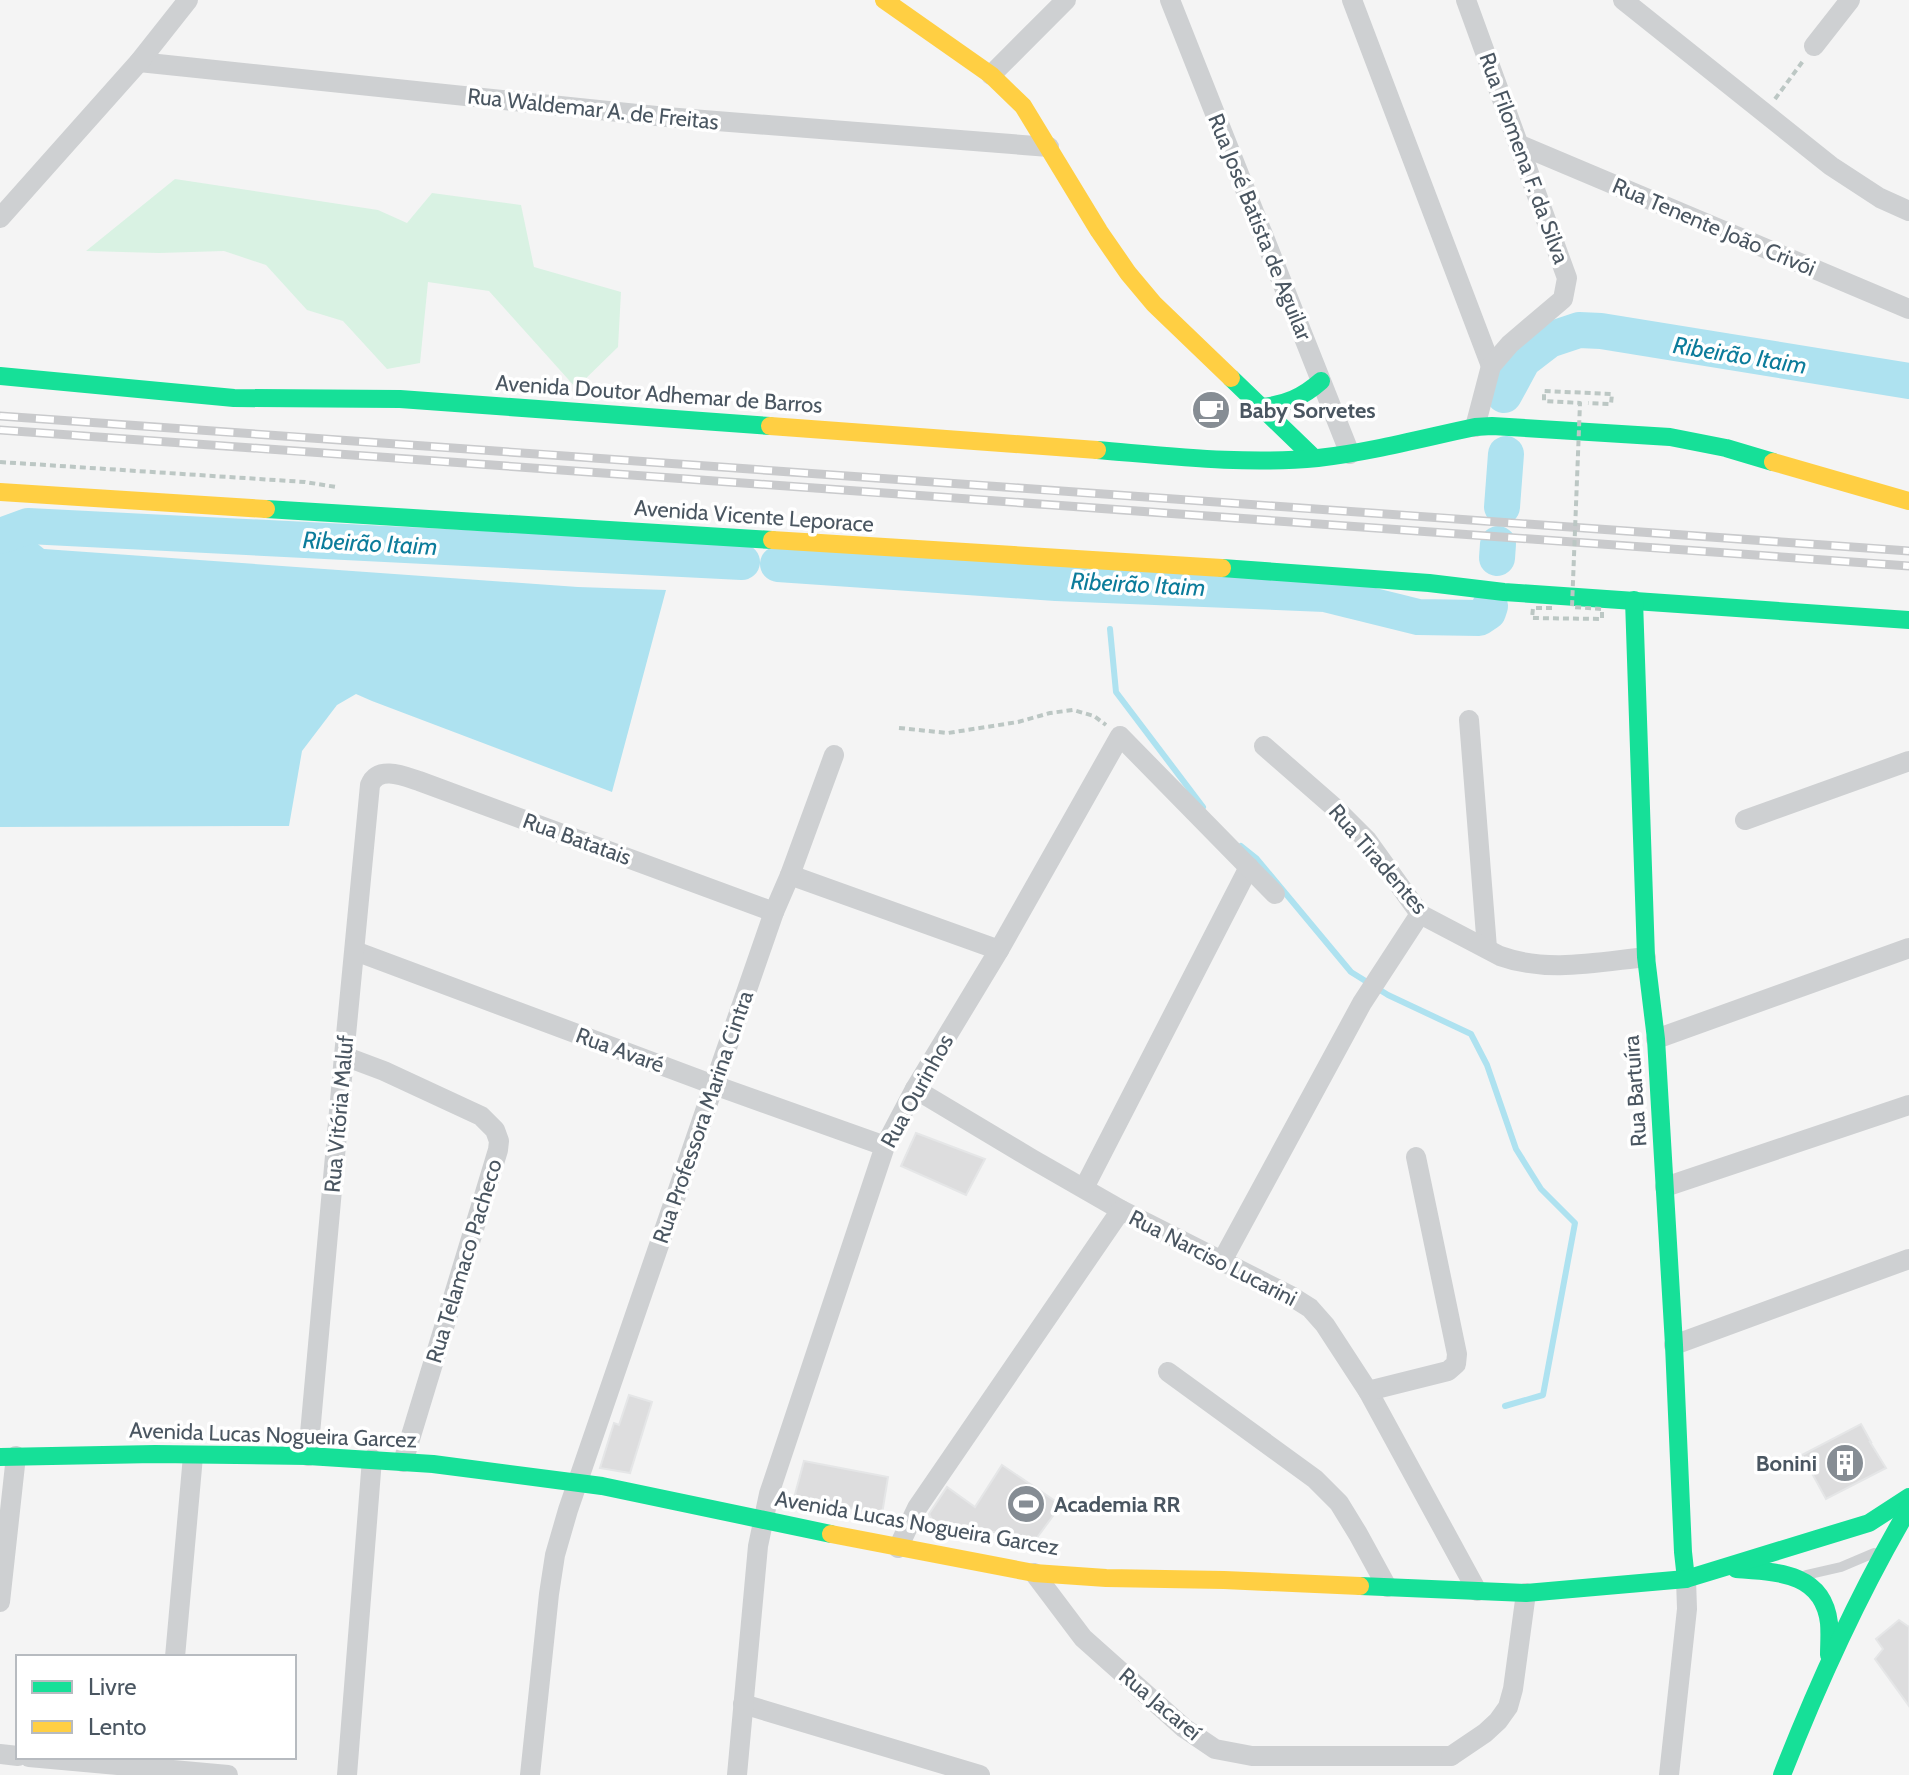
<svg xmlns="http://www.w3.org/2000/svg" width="1909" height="1775" font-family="Cabin,sans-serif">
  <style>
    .green { fill: #d9f2e3 }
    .water { fill: #aee2f0 }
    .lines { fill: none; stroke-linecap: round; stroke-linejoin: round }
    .stream { stroke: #aee2f0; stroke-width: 6 }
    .river { stroke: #aee2f0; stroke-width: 36 }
    .building { fill: #ddddde; stroke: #e5e6e7; stroke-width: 2 }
    .path { stroke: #bcc7c4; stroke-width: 4; stroke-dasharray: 6 4; stroke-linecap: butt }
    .lane { stroke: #ced0d2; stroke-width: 10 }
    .street { stroke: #ced0d2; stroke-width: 20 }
    .fast { stroke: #16e098; stroke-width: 18 }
    .slow { stroke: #ffcf43; stroke-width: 18 }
    .rail-casing { stroke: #c9cacc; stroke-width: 9 }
    .rail { stroke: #fff; stroke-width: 6; stroke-dasharray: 18; stroke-linecap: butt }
    .path-bridge { stroke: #bcc7c4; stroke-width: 4; stroke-dasharray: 6 4; stroke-linecap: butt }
    .labels { text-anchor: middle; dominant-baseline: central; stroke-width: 7; stroke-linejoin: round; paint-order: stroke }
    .street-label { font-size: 22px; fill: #4a5661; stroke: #fff }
    .poi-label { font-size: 22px; font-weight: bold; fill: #4a5661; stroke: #fff; text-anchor: start }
    .water-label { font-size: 24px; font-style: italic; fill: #0c7c9b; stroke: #fff }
  </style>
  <rect width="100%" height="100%" fill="#f4f4f4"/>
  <polygon class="green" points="175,179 378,210 407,223 432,193 521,205 534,267 621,292 618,347 576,388 489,291 428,282 420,363 387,369 343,321 307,310 266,265 224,251 159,253 86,251"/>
  <polygon class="water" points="0,526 15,526 44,549 578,587 666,590 612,792 372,701 356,694 337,705 302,751 289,826 0,827"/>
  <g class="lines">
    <g class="stream">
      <polyline points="1110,629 1116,692 1203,807"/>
      <polyline points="1241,846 1256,858 1351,972 1388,995 1471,1034 1487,1065 1516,1149 1541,1189 1575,1223 1543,1395 1505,1406"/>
    </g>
    <g class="river">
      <polyline points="1504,395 1523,360 1549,340 1579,330 1601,331 1909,381"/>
      <polyline points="1502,507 1506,454"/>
      <polyline points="0,536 28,526 742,562"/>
      <polyline points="1497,558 1498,544"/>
      <polyline points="778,564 1056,583 1325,594 1418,617 1479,618 1488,612 1490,606"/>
    </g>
  </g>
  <g class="building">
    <polygon points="916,1133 985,1159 966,1195 901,1166"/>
    <polygon points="629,1395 652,1402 630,1473 600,1468 614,1423 619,1425"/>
    <polygon points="1861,1424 1871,1442 1870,1442 1886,1468 1826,1499 1802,1455"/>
    <polygon points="804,1461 888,1477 882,1514 794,1498"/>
    <polygon points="1002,1465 1061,1505 1036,1539 933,1522 929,1514 947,1487 975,1507"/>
    <polygon points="1899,1620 1909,1627 1909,1706 1875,1659 1883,1649 1876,1639"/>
  </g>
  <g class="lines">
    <g class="path">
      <polyline points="1775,99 1803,61"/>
      <polyline points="0,462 305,482 336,487"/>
      <polyline points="899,728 948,733 1018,722 1050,713 1073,710 1094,716 1106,725"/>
    </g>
    <polyline class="lane" points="1806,1575 1841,1567 1874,1553"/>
    <g class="street">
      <polyline points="1170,0 1350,454"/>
      <polyline points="1352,0 1491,366"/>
      <polyline points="1466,0 1567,278 1563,299 1510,344 1491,366 1475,427"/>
      <polyline points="1623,0 1831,166 1880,198 1909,211"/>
      <polyline points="1814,46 1850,0"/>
      <polyline points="139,62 666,117 1049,147"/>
      <polyline points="991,75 1066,0"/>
      <polyline points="1520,145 1909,309"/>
      <polyline points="0,218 139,62 188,0"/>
      <polyline points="1469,720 1487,948"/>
      <path d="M1264,746l71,62 32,32 53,74 80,42c47,17 98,6 146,1"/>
      <polyline points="1745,820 1909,761"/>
      <polyline points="790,875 999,950"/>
      <polyline points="355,951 714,1085 885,1146"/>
      <polyline points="1656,1039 1909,948"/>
      <polyline points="344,1056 384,1071 481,1116 495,1130 499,1141 498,1150 403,1462"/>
      <polyline points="915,1089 1032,1159 1121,1210 1291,1296 1310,1308 1325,1325 1368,1391 1477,1591"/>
      <polyline points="1665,1187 1909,1105"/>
      <polyline points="1084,1188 1249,867"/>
      <polyline points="1222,1261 1362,1003 1420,914"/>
      <polyline points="1674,1345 1909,1259"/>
      <polyline points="1168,1372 1315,1479 1339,1503 1358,1534 1387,1587"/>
      <polyline points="1368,1391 1448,1371 1456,1364 1457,1354 1416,1157"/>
      <path d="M308,1456l36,-400 26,-271c8,-20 34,-9 49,-4l355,131"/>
      <polyline points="898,1548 917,1508 1121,1210"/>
      <polyline points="1034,1573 1083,1638 1184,1728 1215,1749 1252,1756 1451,1756"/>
      <polyline points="0,1602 16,1456"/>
      <polyline points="175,1657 193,1456"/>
      <polyline points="743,1704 980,1775"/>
      <polyline points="0,1754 18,1756"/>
      <polyline points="1451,1756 1485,1733 1498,1721 1508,1707 1513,1689 1526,1593"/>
      <polyline points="29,1757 228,1775"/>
      <polyline points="347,1775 372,1459"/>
      <polyline points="530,1775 549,1594 555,1555 568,1510 714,1085 774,912 790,875 834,755"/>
      <polyline points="737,1775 758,1546 769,1494 885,1146 915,1089 999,950 1120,736 1275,894"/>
      <polyline points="1669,1775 1687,1609 1686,1579"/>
    </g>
    <g class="fast">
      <polyline points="0,376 234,398 400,399 770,426"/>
      <polyline points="1231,378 1314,458"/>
      <path d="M1261,407c24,-2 42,-10 60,-26"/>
      <path d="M1097,450c73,6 148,15 221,8 53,-6 105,-20 157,-31l17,-1 178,11 56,11 47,14"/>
      <polyline points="266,509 772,540"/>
      <polyline points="1222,568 1429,583 1504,592 1909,620"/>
      <polyline points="1634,600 1646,957 1656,1039 1674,1345 1683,1552 1686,1579"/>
      <polyline points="0,1457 155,1454 308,1456 433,1464 602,1486 831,1534"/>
      <path d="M1736,1569c40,3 87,3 93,54 1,11 0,22 0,32"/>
      <polyline points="1360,1586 1526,1593 1686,1579 1869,1523 1909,1497"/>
      <path d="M1782,1775c36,-92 77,-182 127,-267"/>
    </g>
    <g class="slow">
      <polyline points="884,0 991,75 1023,106 1099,231 1128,273 1154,304 1231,378"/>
      <polyline points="770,426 1097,450"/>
      <polyline points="1773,462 1909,501"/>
      <polyline points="0,492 266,509"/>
      <polyline points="772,540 1222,568"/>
      <polyline points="831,1534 1034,1573 1106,1578 1224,1580 1360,1586"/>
    </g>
    <defs>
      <g id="rail">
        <polyline points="0,416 1909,551"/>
        <polyline points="0,430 1909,566"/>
      </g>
    </defs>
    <use href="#rail" class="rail-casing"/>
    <use href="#rail" class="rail"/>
    <polyline class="path-bridge" points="1552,608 1533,608 1532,618 1602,619 1602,609 1572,607 1580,403 1544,401 1544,391 1612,394 1611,404 1588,403"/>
  </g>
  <defs>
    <symbol id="cafe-disc" viewBox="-11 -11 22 22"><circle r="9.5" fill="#868d94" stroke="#fff"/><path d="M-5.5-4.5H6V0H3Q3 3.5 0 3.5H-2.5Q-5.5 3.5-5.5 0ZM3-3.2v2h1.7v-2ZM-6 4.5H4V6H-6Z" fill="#fff"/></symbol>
    <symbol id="building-disc" viewBox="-11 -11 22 22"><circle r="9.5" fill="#868d94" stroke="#fff"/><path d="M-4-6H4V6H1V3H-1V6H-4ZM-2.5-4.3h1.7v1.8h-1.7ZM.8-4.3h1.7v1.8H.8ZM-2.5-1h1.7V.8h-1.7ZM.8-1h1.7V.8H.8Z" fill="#fff"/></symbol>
    <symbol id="stadium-disc" viewBox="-11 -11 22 22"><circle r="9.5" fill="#868d94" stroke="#fff"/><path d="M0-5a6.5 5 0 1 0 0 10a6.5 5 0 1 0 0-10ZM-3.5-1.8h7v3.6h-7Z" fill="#fff"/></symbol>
  </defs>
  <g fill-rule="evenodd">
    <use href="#cafe-disc" x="1189" y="388" width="44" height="44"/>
    <use href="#building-disc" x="1823" y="1441" width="44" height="44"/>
    <use href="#stadium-disc" x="1004" y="1482" width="44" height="44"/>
  </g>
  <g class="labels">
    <g class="street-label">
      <text transform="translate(593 109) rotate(6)">Rua Waldemar A. de Freitas</text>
      <text transform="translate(1524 158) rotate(70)">Rua Filomena F. da Silva</text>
      <text transform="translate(1260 227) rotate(68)">Rua José Batista de Aguilar</text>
      <text transform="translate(1714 227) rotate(23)">Rua Tenente João Crivói</text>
      <text transform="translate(659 394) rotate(4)">Avenida Doutor Adhemar de Barros</text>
      <text transform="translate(754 516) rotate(4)">Avenida Vicente Leporace</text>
      <text transform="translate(577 839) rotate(20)">Rua Batatais</text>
      <text transform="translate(1378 859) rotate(49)">Rua Tiradentes</text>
      <text transform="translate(620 1050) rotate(20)">Rua Avaré</text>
      <text transform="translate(917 1091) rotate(-61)">Rua Ourinhos</text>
      <text transform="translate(1635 1091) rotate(-94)">Rua Bartuíra</text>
      <text transform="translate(339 1114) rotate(-85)">Rua Vitória Maluf</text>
      <text transform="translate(703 1117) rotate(-71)">Rua Professora Marina Cintra</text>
      <text transform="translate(1213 1258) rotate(27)">Rua Narciso Lucarini</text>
      <text transform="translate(464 1261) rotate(-73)">Rua Telamaco Pacheco</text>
      <text transform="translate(273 1435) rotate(2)">Avenida Lucas Nogueira Garcez</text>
      <text transform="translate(917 1523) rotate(10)">Avenida Lucas Nogueira Garcez</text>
      <text transform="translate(1160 1704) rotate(40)">Rua Jacareí</text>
    </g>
    <g class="poi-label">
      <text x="1239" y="410">Baby Sorvetes</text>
      <text x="1817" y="1463" text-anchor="end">Bonini</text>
      <text x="1054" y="1504">Academia RR</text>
    </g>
    <g class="water-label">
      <text transform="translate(1740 355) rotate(9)">Ribeirão Itaim</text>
      <text transform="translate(370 543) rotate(3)">Ribeirão Itaim</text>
      <text transform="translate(1138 584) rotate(3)">Ribeirão Itaim</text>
    </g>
  </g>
  <rect x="16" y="1655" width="280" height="104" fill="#ffffff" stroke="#b7bbc0" stroke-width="2"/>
  <rect x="32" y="1681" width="40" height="12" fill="#16e098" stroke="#b7bbc0" stroke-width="2"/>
  <text x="88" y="1695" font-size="24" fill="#4a5661">Livre</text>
  <rect x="32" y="1721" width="40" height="12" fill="#ffcf43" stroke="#b7bbc0" stroke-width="2"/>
  <text x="88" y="1735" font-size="24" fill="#4a5661">Lento</text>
</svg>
